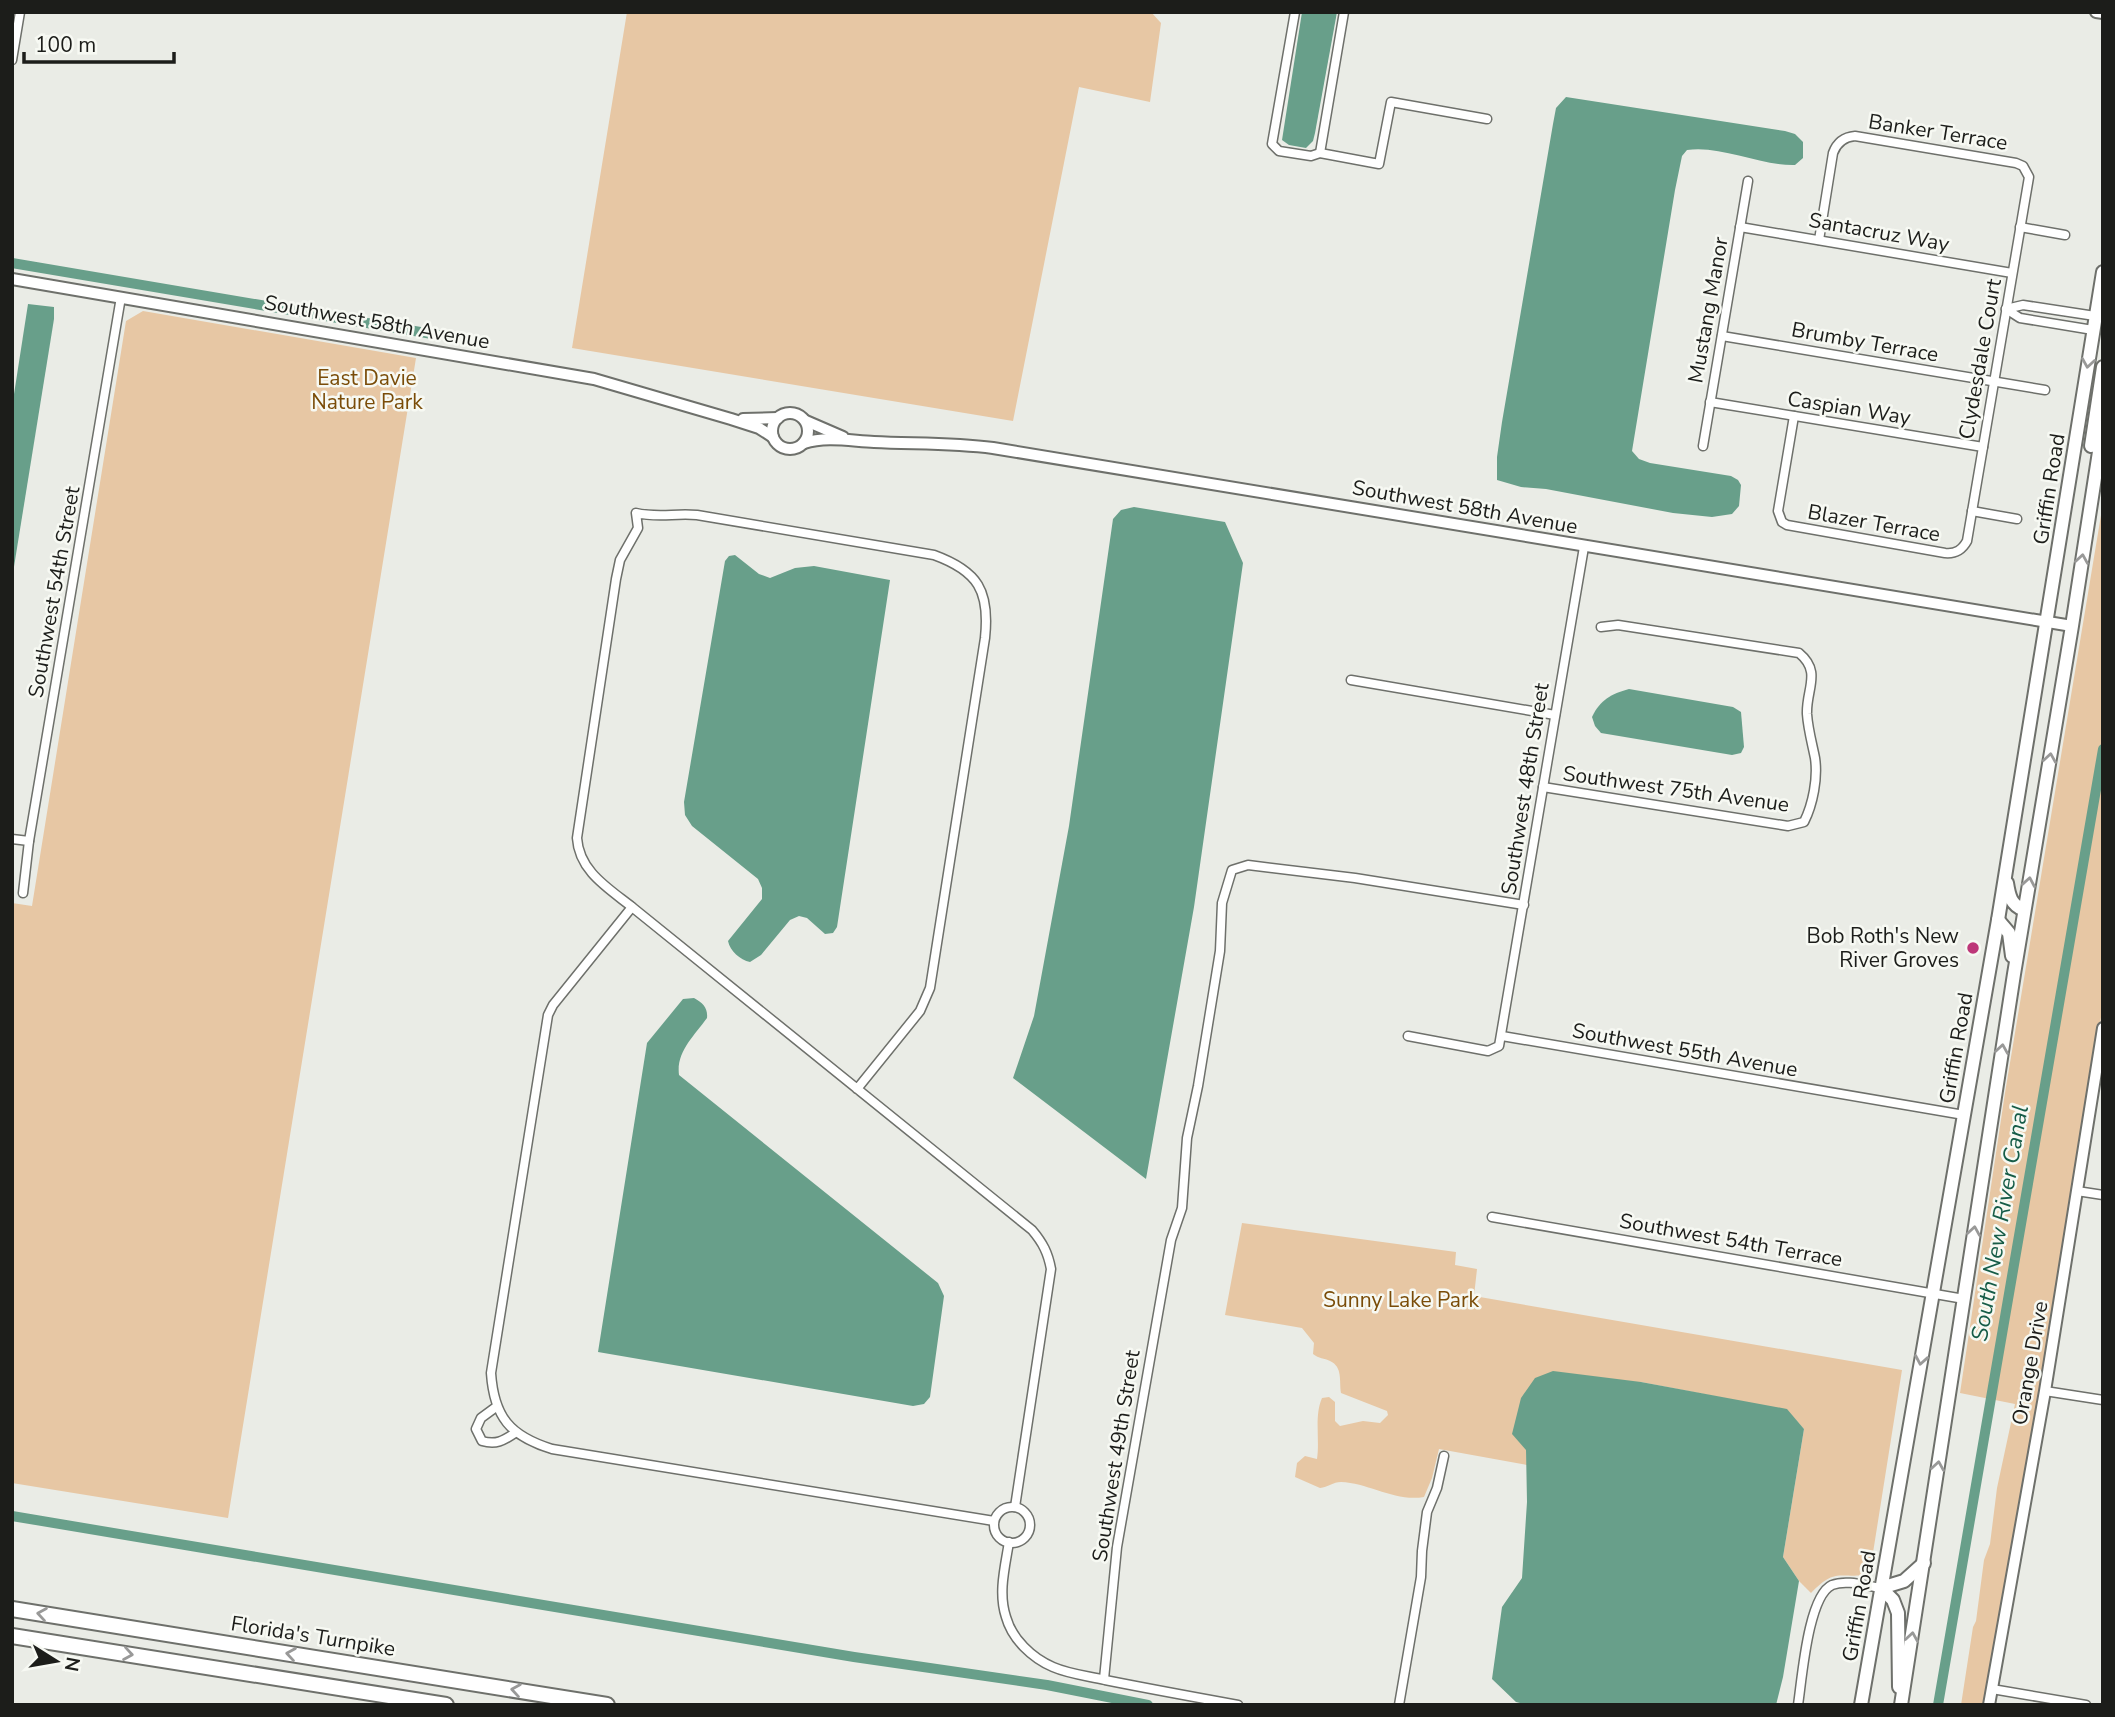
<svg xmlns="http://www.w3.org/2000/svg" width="2115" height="1717" font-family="'Nunito Sans',sans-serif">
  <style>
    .green { fill: #e7c7a4 }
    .water { fill: #689f8a }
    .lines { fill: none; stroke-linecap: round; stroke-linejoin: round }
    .canal { stroke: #689f8a; stroke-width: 10 }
    .street-casing { stroke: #6e706b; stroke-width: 11 }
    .secondary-casing { stroke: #6e706b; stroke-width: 14 }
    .primary-casing { stroke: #6e706b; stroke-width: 16 }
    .highway-casing { stroke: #6e706b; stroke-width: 18 }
    .street { stroke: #fff; stroke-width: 8 }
    .secondary { stroke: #fff; stroke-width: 10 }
    .primary { stroke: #fff; stroke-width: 12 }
    .highway { stroke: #fff; stroke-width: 14 }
    .oneway { stroke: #999998 }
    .poi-dot { fill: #bd3779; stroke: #f7f9f3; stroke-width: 2.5 }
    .labels { text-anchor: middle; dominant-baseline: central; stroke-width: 5; stroke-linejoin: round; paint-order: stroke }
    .street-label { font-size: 21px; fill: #1c1d1a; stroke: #f7f9f3 }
    .park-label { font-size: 21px; fill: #7a4c08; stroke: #f7f9f3 }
    .poi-label { font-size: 21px; fill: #1c1d1a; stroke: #f7f9f3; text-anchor: end }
    .water-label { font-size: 23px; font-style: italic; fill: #165c47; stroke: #f7f9f3 }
  </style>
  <rect width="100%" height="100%" fill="#eaece6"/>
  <g class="green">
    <polygon points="627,12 1151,12 1161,23 1150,102 1079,87 1013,421 572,348"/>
    <polygon points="143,311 416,358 228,1518 12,1483 12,903 32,906 126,321"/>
    <polygon points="2103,503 2103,1005 2049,1339 1983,1705 1961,1705 1973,1627 1976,1621 1984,1560 1990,1544 1997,1488 2015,1404 1960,1393 2005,1093"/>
    <path d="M1242,1223l214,29 -1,13 22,4 -3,27 428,74 -30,189 -5,16c-29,3 -32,-7 -56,18l-12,-12 -16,-24 21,-128 -17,-19 -146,-28 -115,68 1,15 -88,-16 -7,29 -8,19c-29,5 -55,-14 -83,-15 -8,0 -13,5 -21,6l-25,-11 2,-14 8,-7 12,3c3,-19 -3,-43 5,-61l7,-1 6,5v19l5,5 23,-5 17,2 8,-8 -1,-4 -46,-18c-2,-12 2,-26 -11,-32 -6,-3 -11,-2 -17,-7l1,-11 -12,-15 -77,-13z"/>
  </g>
  <g class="water">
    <polygon points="1302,12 1337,12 1315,133 1313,141 1306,148 1289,145 1282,140"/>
    <path d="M1566,97l219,34 10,3 8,8v16l-8,7c-34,1 -74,-20 -108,-15l-5,6 -7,34 -43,261 7,8 11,4 81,13 7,4 3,5 -2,21 -7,8 -20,3 -39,-4 -127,-24 -25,-2 -24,-7v-23l5,-35 51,-298 3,-16z"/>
    <polygon points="28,304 54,307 54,319 12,579 12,407"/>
    <polygon points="1134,507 1225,522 1243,563 1194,907 1146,1179 1013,1078 1034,1016 1069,826 1113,519 1121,510"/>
    <path d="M735,555l24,19 11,4 25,-10 19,-2 76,14 -53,347 -4,6 -8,1 -18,-16 -8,-2 -9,4 -29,35 -11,7c-10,-2 -20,-11 -22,-21l34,-42v-11l-4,-9 -66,-53 -7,-11 -1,-13 41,-241 4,-5z"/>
    <path d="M1629,689l104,18 8,5 3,35 -3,6 -9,2 -131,-22 -6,-7 -3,-9c8,-17 19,-23 37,-28z"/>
    <path d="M694,998c9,5 14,10 13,20 -13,18 -31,34 -28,57l259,208 6,13 -14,101 -6,7 -11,2 -315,-54 49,-309 36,-44z"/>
    <polygon points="1553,1371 1641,1382 1787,1409 1804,1429 1783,1557 1799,1581 1783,1677 1776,1705 1528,1705 1516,1702 1492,1679 1502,1607 1522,1578 1527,1502 1526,1450 1512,1434 1521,1398 1535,1378"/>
  </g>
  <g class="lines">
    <g class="canal">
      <polyline points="12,263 438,335"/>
      <polyline points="12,1516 854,1657 1047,1685 1148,1705"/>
      <polyline points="1938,1705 2103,749"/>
    </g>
    <defs>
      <g id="street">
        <polyline points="1295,12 1272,144 1279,151 1311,156 1320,153 1379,164 1391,102 1487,119"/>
        <polyline points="12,60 20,12"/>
        <polyline points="1320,153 1344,12"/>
        <polyline points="1740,227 2012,273"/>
        <polyline points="2020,227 2065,235"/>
        <polyline points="2006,309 2020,318 2093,330"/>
        <polyline points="2006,309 2023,305 2095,316"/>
        <polyline points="1722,336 2045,390"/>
        <polyline points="1710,402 1983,447"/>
        <path d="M1794,416l-16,95 4,11 5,3 158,28c11,1 17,-3 22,-12l62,-364 -6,-11 -7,-3 -161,-27c-11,1 -18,6 -22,17l-14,87"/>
        <polyline points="1703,446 1748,181"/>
        <polyline points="1972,511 2017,519"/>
        <polyline points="1351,680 1555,715"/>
        <path d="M1543,787l245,39 16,-4c9,-18 14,-44 11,-64 -3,-15 -7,-29 -8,-44 -1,-25 15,-42 -8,-61l-181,-28 -17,2"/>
        <polyline points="12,839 29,841"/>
        <polyline points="23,893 29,841 121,297"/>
        <path d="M632,907l-79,98 -5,10 -57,358c3,44 19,63 61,76l442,72"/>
        <polyline points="1408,1036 1488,1051 1499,1046 1584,547"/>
        <polyline points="1502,1036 1964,1115"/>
        <path d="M857,1089l63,-78 10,-23 55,-350c5,-47 -7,-67 -51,-83l-237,-40c-22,-2 -39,3 -61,-2l2,15 -18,32 -4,19 -39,259c2,33 31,50 55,69l400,323c11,13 16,23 19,39l-36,238"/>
        <polyline points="2077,1191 2103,1195"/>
        <polyline points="1492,1217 1964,1299"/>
        <polyline points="2045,1391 2103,1400"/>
        <path d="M496,1407l-15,11 -5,11 6,12c14,4 21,0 33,-8"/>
        <circle cx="1012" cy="1525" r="18"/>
        <path d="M1009,1542c-4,25 -11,51 -3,75 6,22 26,41 47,50 16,7 35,9 52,13 45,9 89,17 133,25"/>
        <polyline points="1104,1679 1117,1547 1171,1240 1182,1208 1187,1138 1198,1086 1220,951 1222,903 1232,870 1248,865 1355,878 1524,905"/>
        <polyline points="1992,1689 2086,1705"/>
        <polyline points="1399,1705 1421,1577 1422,1551 1427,1512 1437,1488 1444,1456"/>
        <path d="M1798,1705c4,-26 10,-109 34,-120 15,-6 34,1 49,3"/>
      </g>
      <g id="secondary">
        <polyline points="2096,12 2103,13"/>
        <polyline points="12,279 594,379 731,419 759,428 773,437"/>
        <circle cx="790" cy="431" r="18"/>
        <polyline points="743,419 778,418"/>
        <polyline points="806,421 843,437"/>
        <path d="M804,443c22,-7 47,-2 70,-1 40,2 79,1 119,6l1079,178"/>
        <polyline points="1989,1705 2045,1391 2103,1028"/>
      </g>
      <g id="primary">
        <polyline points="2091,446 2103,367"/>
        <path d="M2007,883c2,13 4,22 17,27"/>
        <polyline points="1998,920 2009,933 2012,956"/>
        <polyline points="1881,1588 1893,1600 1898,1613 1899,1687"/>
        <polyline points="1881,1588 1904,1581 1924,1563"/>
        <polyline points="1861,1705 1998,920 2103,272"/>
        <polyline points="1901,1705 2014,974 2072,626 2103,426"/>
      </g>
      <g id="highway">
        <polyline points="12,1609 607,1705"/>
        <polyline points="12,1636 446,1705"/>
      </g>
    </defs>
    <use href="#street" class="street-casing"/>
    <use href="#secondary" class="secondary-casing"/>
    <use href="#primary" class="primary-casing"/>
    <use href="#highway" class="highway-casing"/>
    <use href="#street" class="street"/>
    <use href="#secondary" class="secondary"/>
    <use href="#primary" class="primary"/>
    <use href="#highway" class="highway"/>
  </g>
  <defs><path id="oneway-chevron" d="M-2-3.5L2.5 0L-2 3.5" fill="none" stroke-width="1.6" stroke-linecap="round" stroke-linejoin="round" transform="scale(1.75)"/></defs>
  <g class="oneway">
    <use href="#oneway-chevron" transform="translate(2088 363) rotate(99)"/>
    <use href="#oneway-chevron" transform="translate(2082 559) rotate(-81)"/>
    <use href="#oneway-chevron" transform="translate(2050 758) rotate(-81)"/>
    <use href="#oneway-chevron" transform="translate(2029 882) rotate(-80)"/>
    <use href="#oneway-chevron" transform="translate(2002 1049) rotate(-81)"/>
    <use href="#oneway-chevron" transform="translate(1974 1231) rotate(-81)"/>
    <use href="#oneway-chevron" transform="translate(1921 1360) rotate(100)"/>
    <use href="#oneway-chevron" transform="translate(1938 1466) rotate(-81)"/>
    <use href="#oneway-chevron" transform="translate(42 1614) rotate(-171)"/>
    <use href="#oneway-chevron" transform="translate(1912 1637) rotate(-81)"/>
    <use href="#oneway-chevron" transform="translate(128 1654) rotate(9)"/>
    <use href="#oneway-chevron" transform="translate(291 1654) rotate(-171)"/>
    <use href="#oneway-chevron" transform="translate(516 1690) rotate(-171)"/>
  </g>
  <circle class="poi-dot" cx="1973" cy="948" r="7"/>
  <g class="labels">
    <g class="street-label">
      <text transform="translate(1938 132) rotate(9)">Banker Terrace</text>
      <text transform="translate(1879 232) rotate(10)">Santacruz Way</text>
      <text transform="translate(1708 310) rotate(-80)">Mustang Manor</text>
      <text transform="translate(377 322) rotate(10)">Southwest 58th Avenue</text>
      <text transform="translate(1865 342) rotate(10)">Brumby Terrace</text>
      <text transform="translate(1980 359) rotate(-80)">Clydesdale Court</text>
      <text transform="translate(1849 408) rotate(9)">Caspian Way</text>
      <text transform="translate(2049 489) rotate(-81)">Griffin Road</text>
      <text transform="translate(1465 507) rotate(10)">Southwest 58th Avenue</text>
      <text transform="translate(1874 523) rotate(10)">Blazer Terrace</text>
      <text transform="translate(54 592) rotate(-80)">Southwest 54th Street</text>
      <text transform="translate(1525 789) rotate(-81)">Southwest 48th Street</text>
      <text transform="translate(1676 789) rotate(8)">Southwest 75th Avenue</text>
      <text transform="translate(1956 1048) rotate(-80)">Griffin Road</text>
      <text transform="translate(1685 1050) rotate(10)">Southwest 55th Avenue</text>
      <text transform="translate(1731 1240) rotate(10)">Southwest 54th Terrace</text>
      <text transform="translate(2030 1363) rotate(-80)">Orange Drive</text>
      <text transform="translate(1116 1456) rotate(-81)">Southwest 49th Street</text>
      <text transform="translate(1859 1606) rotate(-80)">Griffin Road</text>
      <text transform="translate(313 1636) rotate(9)">Florida's Turnpike</text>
    </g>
    <g class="park-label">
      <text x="367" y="378">East Davie<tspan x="367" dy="24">Nature Park</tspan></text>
      <text x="1401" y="1300">Sunny Lake Park</text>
    </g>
    <g class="poi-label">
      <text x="1959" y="936">Bob Roth's New<tspan x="1959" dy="24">River Groves</tspan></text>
    </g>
    <g class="water-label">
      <text transform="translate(2000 1223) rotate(-80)">South New River Canal</text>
    </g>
  </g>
  <rect width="2115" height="1717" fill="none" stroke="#1c1d1a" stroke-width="28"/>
  <g transform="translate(56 1661) rotate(101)" stroke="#f7f9f3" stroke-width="5" paint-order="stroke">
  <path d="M0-5L12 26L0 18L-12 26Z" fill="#1c1d1a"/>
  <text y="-10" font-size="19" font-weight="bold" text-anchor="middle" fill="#1c1d1a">N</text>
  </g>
  <path d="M24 52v10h150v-10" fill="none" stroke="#1c1d1a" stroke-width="3.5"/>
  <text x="35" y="52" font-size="21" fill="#1c1d1a" stroke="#f7f9f3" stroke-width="5" paint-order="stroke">100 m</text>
</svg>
